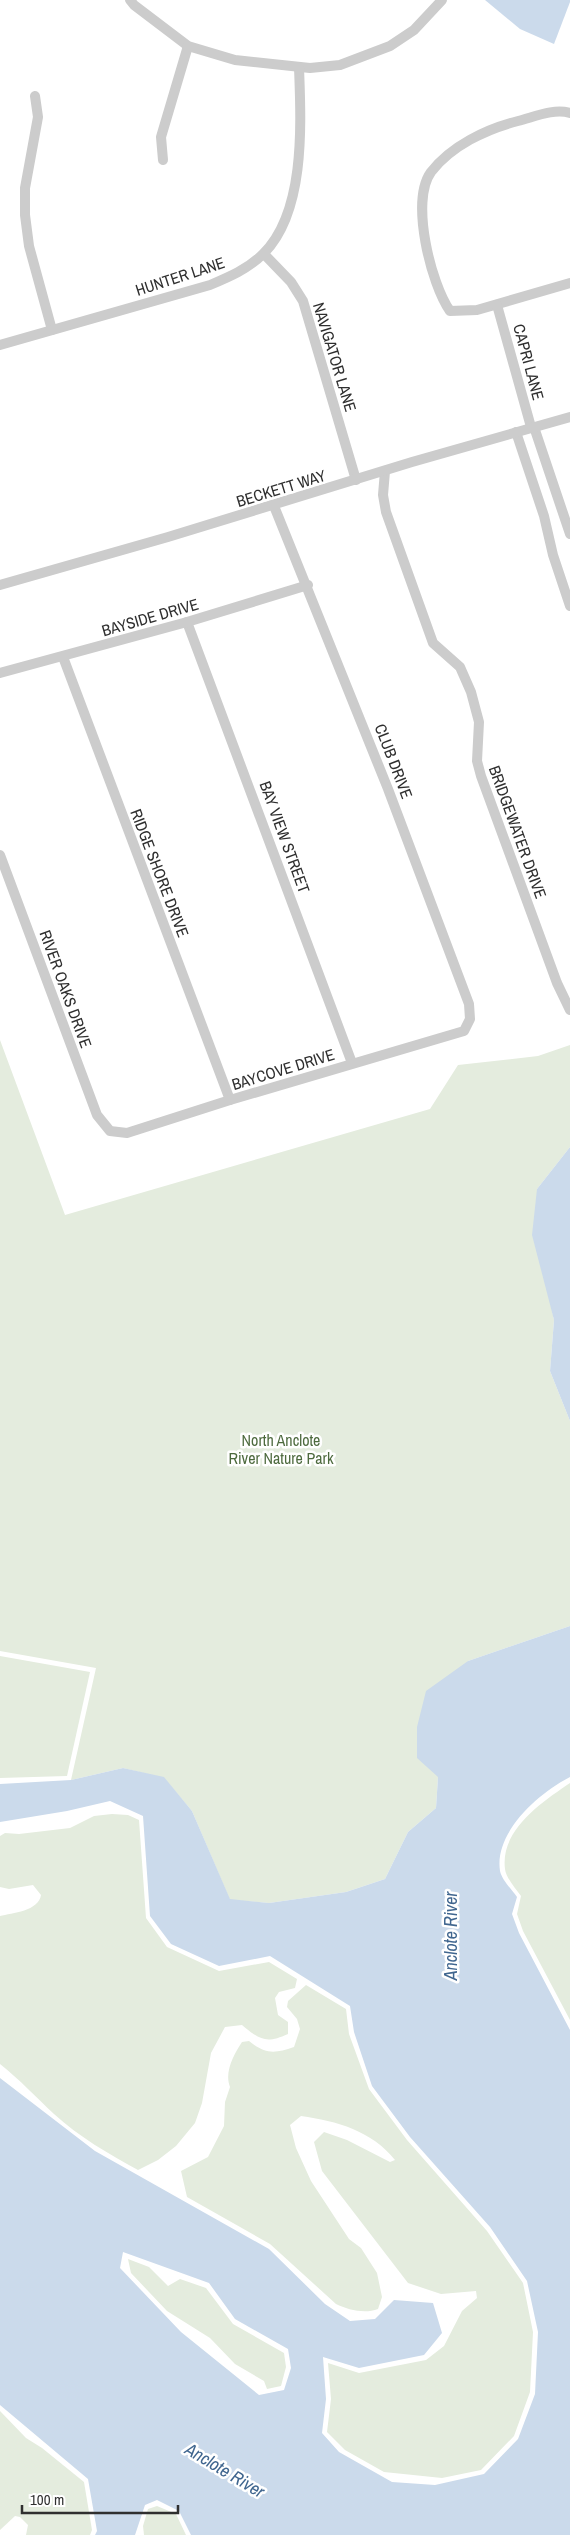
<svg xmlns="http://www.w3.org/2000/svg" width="570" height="2535" font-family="'Archivo Narrow',sans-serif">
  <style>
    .green { fill: #e4ecde }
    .water { fill: #cbdaeb; fill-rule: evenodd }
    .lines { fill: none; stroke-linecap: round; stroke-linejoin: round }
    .minor { stroke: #ccc; stroke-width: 10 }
    .labels { text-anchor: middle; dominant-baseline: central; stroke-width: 5; stroke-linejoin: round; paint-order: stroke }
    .street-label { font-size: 16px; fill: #2f2f2f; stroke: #fff }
    .park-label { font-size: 16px; fill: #4d6a3e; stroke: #fff }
    .water-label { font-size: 18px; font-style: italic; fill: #40668f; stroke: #fff }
  </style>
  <rect width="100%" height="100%" fill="#fff"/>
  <g class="green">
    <polygon points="0,1040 65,1215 430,1109 458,1065 538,1056 570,1045 570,1147 537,1189 548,1290 554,1320 550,1371 570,1421 570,1626 468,1661 438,1777 436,1808 408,1832 385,1879 346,1892 269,1903 230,1900 192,1811 164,1778 123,1768 71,1780 96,1668 0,1651"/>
    <polygon points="0,1656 90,1672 67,1776 0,1778"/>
    <path d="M570,1783v237l-47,-89 -6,-17 4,-18c-5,-7 -15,-18 -16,-27 -5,-39 37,-67 65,-86z"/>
    <path d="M112,1814l16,1 11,5 7,98 21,29 52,24 50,-9 28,17 -2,9 -16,4 -4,6 3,17 10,7v12c-22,10 -28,6 -46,-9l-17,2 -14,26 -9,50 -7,20 -19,23 -18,14 -20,10c-29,-16 -59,-33 -84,-56 -18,-17 -34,-34 -54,-50v-148c12,-3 39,-5 41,-21l-8,-10 -24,4 -9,-2v-51l5,-3 14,1 51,-6 24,-12z"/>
    <path d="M306,1985l40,24 3,25 20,55 38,51 80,91 36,52 10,49 -3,60 -16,44 -33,34 -39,8 -58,-6 -39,-22 -18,-18 4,-33 -3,-36 31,10 67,-13 18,-14 18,-35 15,-13 -1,-7 -35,3 -33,-11 -86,-112 -8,-29 10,-10 23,8 43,22 5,-2c-23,-29 -58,-39 -94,-44l-11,9 6,23 15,33 38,58 12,9 16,25 5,24 -4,12c-13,5 -30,1 -42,-5l-66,-60 -83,-47 -6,-26 27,-14 16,-31 1,-24 5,-15c-6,-15 4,-33 12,-45l7,-1c16,13 25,13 45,6l6,-18 -3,-10 -10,-12 1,-6z"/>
    <polygon points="128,2259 149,2267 168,2286 180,2279 206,2288 233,2324 284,2353 286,2367 281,2386 267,2389 264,2381 235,2364 210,2338 167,2311 131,2273"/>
    <polygon points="0,2411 26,2438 42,2448 84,2482 92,2530 90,2535 26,2535 28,2525 20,2517 15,2516 0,2530"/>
    <polygon points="157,2506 176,2514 186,2535 144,2535 143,2526 148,2509"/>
  </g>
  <g class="water">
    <polygon points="485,0 570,0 570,2 554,44 520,29"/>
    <polygon points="570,1147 570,1421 550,1371 554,1320 532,1235 537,1189"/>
    <path d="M570,1626v151c-31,16 -76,55 -70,94 2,9 12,19 17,26l-5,17 7,19 51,97v505h-379l-12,-24 -22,-11 -12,5 -10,30h-40l2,-4 -9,-52 -88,-74v-327l95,73 174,98 56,55 25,17 25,-2 19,-19 39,3 9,30 -18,22 -65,13 -36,-11 3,42 -4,34 17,19 53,30 43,3 49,-11 34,-35 17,-45 3,-62 -11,-51 -37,-54 -80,-90 -38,-51 -18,-54 -4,-26 -80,-50 -51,10 -48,-22 -21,-28 -7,-100 -33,-15 -43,10 -67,11v-38l71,-4 52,-12 41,9 28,34 38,88 39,4 77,-11 39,-13 23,-47 28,-24 2,-31 -21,-19v-31l9,-36 42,-30zM123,2252l86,31 26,36 53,30 3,19 -7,22 -25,5 -78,-63 -61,-64z"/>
  </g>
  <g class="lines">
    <g class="minor">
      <polyline points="130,0 134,5 188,46 235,60 310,68 340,65 390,46 414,30 442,0"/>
      <polyline points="35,96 38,117 25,188 25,215 29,246 52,330"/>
      <path d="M570,113c-16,-5 -36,4 -52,8 -32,8 -67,25 -87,51 -21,29 0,112 19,139l27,-1 93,-27"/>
      <polyline points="163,160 161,137 188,46"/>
      <polyline points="264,254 291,282 303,301 356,480"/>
      <polyline points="497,305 531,427"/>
      <path d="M0,345l210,-60c19,-8 38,-16 53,-31 43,-42 38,-131 36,-187"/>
      <polyline points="534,427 570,534"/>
      <polyline points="516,432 544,516 553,555 570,606"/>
      <polyline points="385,471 383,495 386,512 433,643 460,667 471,692 479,722 477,761 481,776 557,983 570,1010"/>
      <polyline points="0,585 168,537 412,462 570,417"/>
      <polyline points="187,622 352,1063"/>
      <polyline points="63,657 230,1100"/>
      <polyline points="0,673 187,622 308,585"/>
      <polyline points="0,855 97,1115 110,1131 127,1133 230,1100 464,1031 470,1019 469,1004 388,789 274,506"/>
    </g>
  </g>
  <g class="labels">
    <g class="street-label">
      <text transform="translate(180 276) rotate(-18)">HUNTER LANE</text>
      <text transform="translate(335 357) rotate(73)">NAVIGATOR LANE</text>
      <text transform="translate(529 362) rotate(75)">CAPRI LANE</text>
      <text transform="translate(281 488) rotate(-17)">BECKETT WAY</text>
      <text transform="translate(150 617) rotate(-16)">BAYSIDE DRIVE</text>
      <text transform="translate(394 761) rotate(69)">CLUB DRIVE</text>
      <text transform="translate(518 832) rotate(70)">BRIDGEWATER DRIVE</text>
      <text transform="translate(285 837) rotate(70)">BAY VIEW STREET</text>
      <text transform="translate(160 873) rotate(69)">RIDGE SHORE DRIVE</text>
      <text transform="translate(66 989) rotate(70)">RIVER OAKS DRIVE</text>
      <text transform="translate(283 1069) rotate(-17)">BAYCOVE DRIVE</text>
    </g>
    <g class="park-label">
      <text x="281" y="1440">North Anclote<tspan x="281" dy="18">River Nature Park</tspan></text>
    </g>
    <g class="water-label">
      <text transform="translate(450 1936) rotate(-90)">Anclote River</text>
      <text transform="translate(225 2470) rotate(31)">Anclote River</text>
    </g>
  </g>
  <path d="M22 2505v8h156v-8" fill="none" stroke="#2f2f2f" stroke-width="2.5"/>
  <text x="30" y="2505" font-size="15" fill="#2f2f2f" stroke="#ffffff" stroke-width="4" paint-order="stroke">100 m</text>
</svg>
